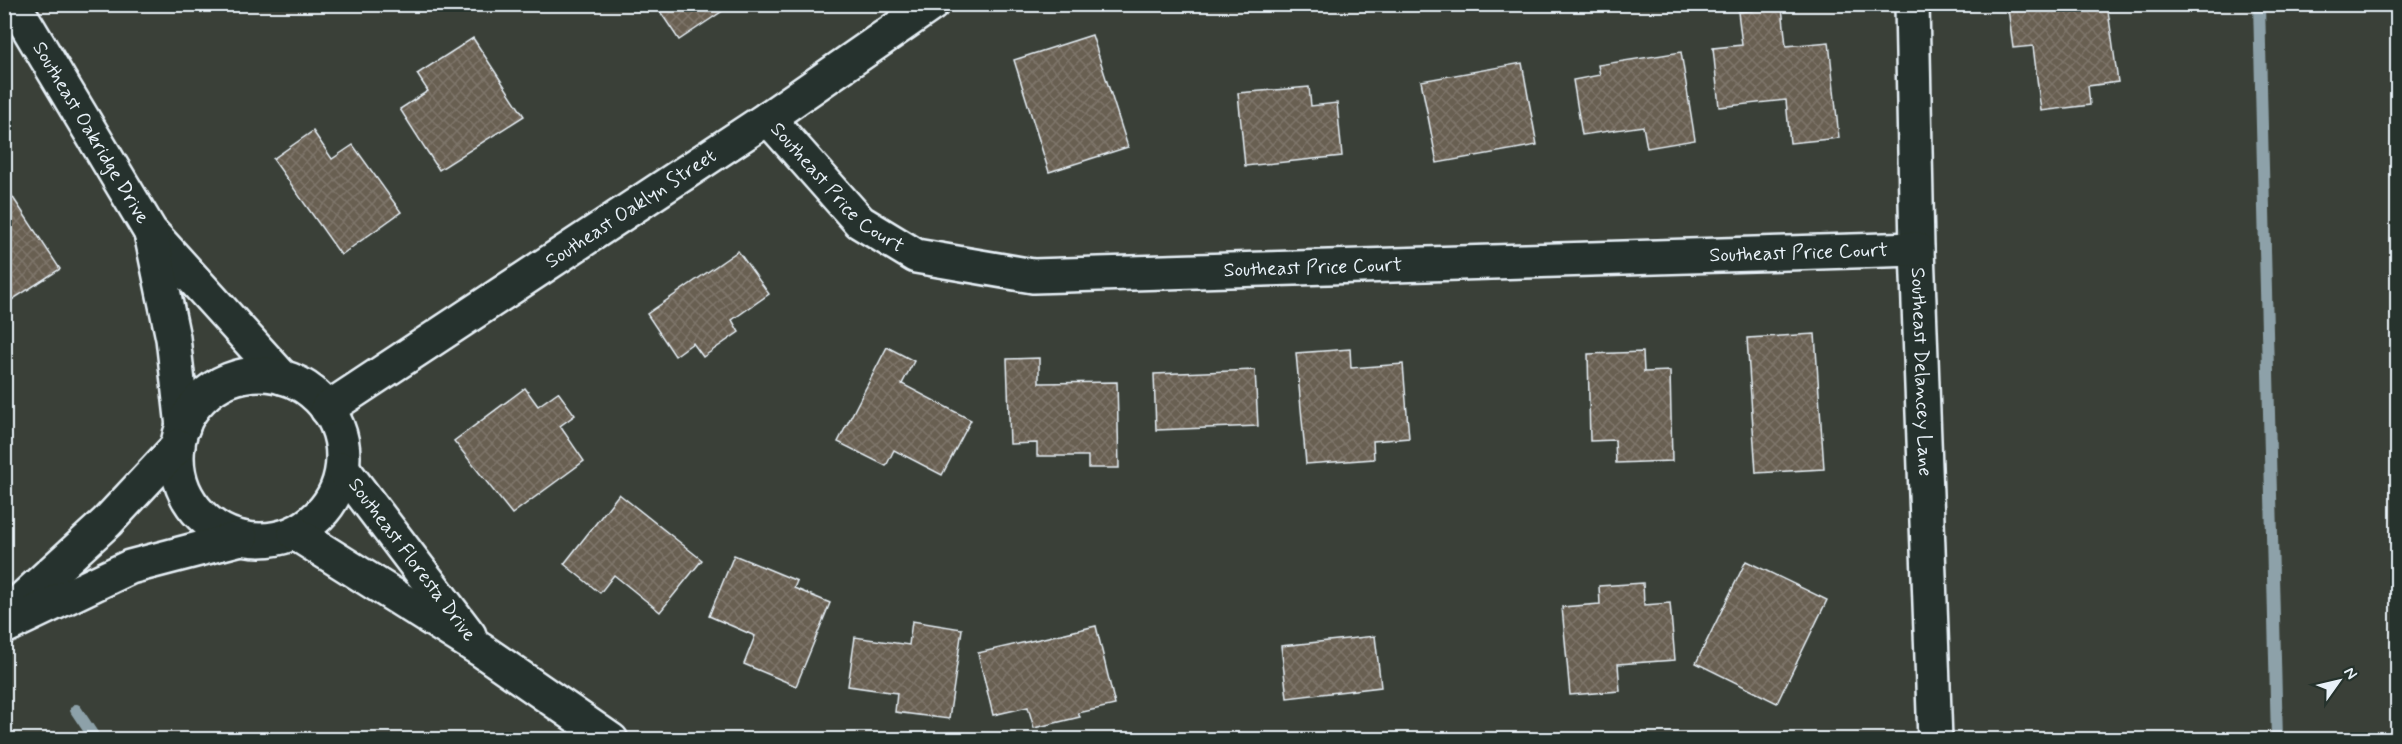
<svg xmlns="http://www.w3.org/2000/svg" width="2402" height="744" font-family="Mynerve,sans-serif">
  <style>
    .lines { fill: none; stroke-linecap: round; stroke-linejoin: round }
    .stream { stroke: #8da1a9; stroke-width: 12 }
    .building { fill: url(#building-cross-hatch); stroke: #e8f1f8; stroke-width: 1.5 }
    .minor-casing { stroke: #e8f1f8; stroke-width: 38 }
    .minor { stroke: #26332d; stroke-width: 33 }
    .labels { text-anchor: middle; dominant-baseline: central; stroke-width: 5; stroke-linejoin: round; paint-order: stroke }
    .street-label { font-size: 20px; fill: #e8f1f8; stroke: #26332d }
  </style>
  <defs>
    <pattern id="building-cross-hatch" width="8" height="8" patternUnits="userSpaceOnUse" patternTransform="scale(1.5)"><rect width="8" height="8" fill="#685f51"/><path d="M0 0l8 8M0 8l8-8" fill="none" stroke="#7e766b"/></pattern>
  </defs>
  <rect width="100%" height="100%" fill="#3a4038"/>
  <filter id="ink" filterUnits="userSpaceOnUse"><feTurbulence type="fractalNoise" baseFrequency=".0167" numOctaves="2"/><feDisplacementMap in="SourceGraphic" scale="12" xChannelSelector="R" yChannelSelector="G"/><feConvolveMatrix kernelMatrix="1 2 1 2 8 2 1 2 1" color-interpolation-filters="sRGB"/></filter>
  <g filter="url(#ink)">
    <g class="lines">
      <g class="stream">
        <polyline points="2259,4 2277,740"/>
        <polyline points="76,710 96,740"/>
      </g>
    </g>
    <g class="building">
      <polygon points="655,4 733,4 679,40"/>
      <polygon points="2035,4 2107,4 2118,82 2088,86 2090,105 2041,111 2033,46 2013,48 2008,8"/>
      <polygon points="1782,7 1786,46 1829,42 1839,138 1790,143 1786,100 1719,107 1713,48 1742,45 1738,12"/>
      <polygon points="1092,35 1128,147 1049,172 1014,60"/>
      <polygon points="473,38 524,116 439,170 400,109 428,91 417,74"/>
      <polygon points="1681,52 1695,140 1647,148 1643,126 1582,135 1573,80 1600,75 1598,65"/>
      <polygon points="1522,63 1537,145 1437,163 1421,81"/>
      <polygon points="1309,87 1311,106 1337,103 1342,156 1245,166 1238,93"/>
      <polygon points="313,131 332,159 353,145 401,212 341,255 273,159"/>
      <polygon points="8,190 60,269 4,305 4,192"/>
      <polygon points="738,251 769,294 732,320 739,332 703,357 693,343 675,356 647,314"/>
      <polygon points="1815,334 1824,469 1756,473 1747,338"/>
      <polygon points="887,347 914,361 902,384 971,420 942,475 894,450 886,466 838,442"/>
      <polygon points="1350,349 1351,368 1403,364 1409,438 1373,441 1374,459 1306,464 1296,353"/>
      <polygon points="1643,352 1644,372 1670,371 1672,461 1616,463 1615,440 1590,441 1588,354"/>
      <polygon points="1039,358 1039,383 1117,382 1119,468 1088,468 1088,456 1037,456 1037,443 1010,444 1007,359"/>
      <polygon points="1255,370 1258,426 1156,430 1154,374"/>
      <polygon points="525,388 538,406 558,392 575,415 560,426 584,461 512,514 454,441"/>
      <polygon points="619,494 702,560 660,612 614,575 600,593 564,564"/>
      <polygon points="734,555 797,581 794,588 830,603 796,686 744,664 755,636 709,616"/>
      <polygon points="1746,561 1827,600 1777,703 1696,663"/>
      <polygon points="1643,583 1644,605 1670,603 1675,660 1618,664 1620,691 1570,695 1562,607 1600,604 1599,586"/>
      <polygon points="912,621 962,629 949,719 895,712 897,693 848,686 855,637 909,645"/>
      <polygon points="1096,626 1115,705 1078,713 1080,717 1034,728 1028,707 993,715 978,653"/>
      <polygon points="1375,636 1381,687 1287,698 1281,646"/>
    </g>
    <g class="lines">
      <defs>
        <g id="minor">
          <path id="s1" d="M14,4l136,227 132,146"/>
          <path id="s2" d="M1912,4l5,245 18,491"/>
          <path id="s3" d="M768,118l92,104 56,34 117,20 884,-27"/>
          <polyline points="151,233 173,338 183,427"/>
          <circle cx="260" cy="457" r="83"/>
          <path id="s4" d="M327,409l441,-291 164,-114"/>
          <polyline points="343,469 469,635"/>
          <polyline points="295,533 481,650 611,740"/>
          <polyline points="4,616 107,522 178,446"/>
          <polyline points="4,627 130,567 241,538"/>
        </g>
      </defs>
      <use href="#minor" class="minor-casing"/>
      <use href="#minor" class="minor"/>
    </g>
  </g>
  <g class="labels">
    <g class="street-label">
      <text stroke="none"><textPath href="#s1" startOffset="150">Southeast Oakridge Drive</textPath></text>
      <text stroke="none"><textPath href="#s3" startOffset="99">Southeast Price Court</textPath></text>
      <text stroke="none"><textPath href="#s4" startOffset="364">Southeast Oaklyn Street</textPath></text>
      <text stroke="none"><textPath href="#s3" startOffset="1089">Southeast Price Court</textPath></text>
      <text stroke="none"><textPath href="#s3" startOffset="603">Southeast Price Court</textPath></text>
      <text stroke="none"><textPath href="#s2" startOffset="368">Southeast Delancey Lane</textPath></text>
      <text transform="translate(412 560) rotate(53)">Southeast Floresta Drive</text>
    </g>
  </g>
  <rect width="2402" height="744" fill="none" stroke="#26332d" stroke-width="24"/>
  <rect x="12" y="12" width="2378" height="720" fill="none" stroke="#e8f1f8" stroke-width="2" filter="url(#ink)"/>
  <g transform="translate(2339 681) rotate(56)" stroke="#26332d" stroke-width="4.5" paint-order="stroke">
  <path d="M0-4.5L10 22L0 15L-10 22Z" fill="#e8f1f8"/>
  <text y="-9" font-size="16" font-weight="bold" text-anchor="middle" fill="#e8f1f8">N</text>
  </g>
</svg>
